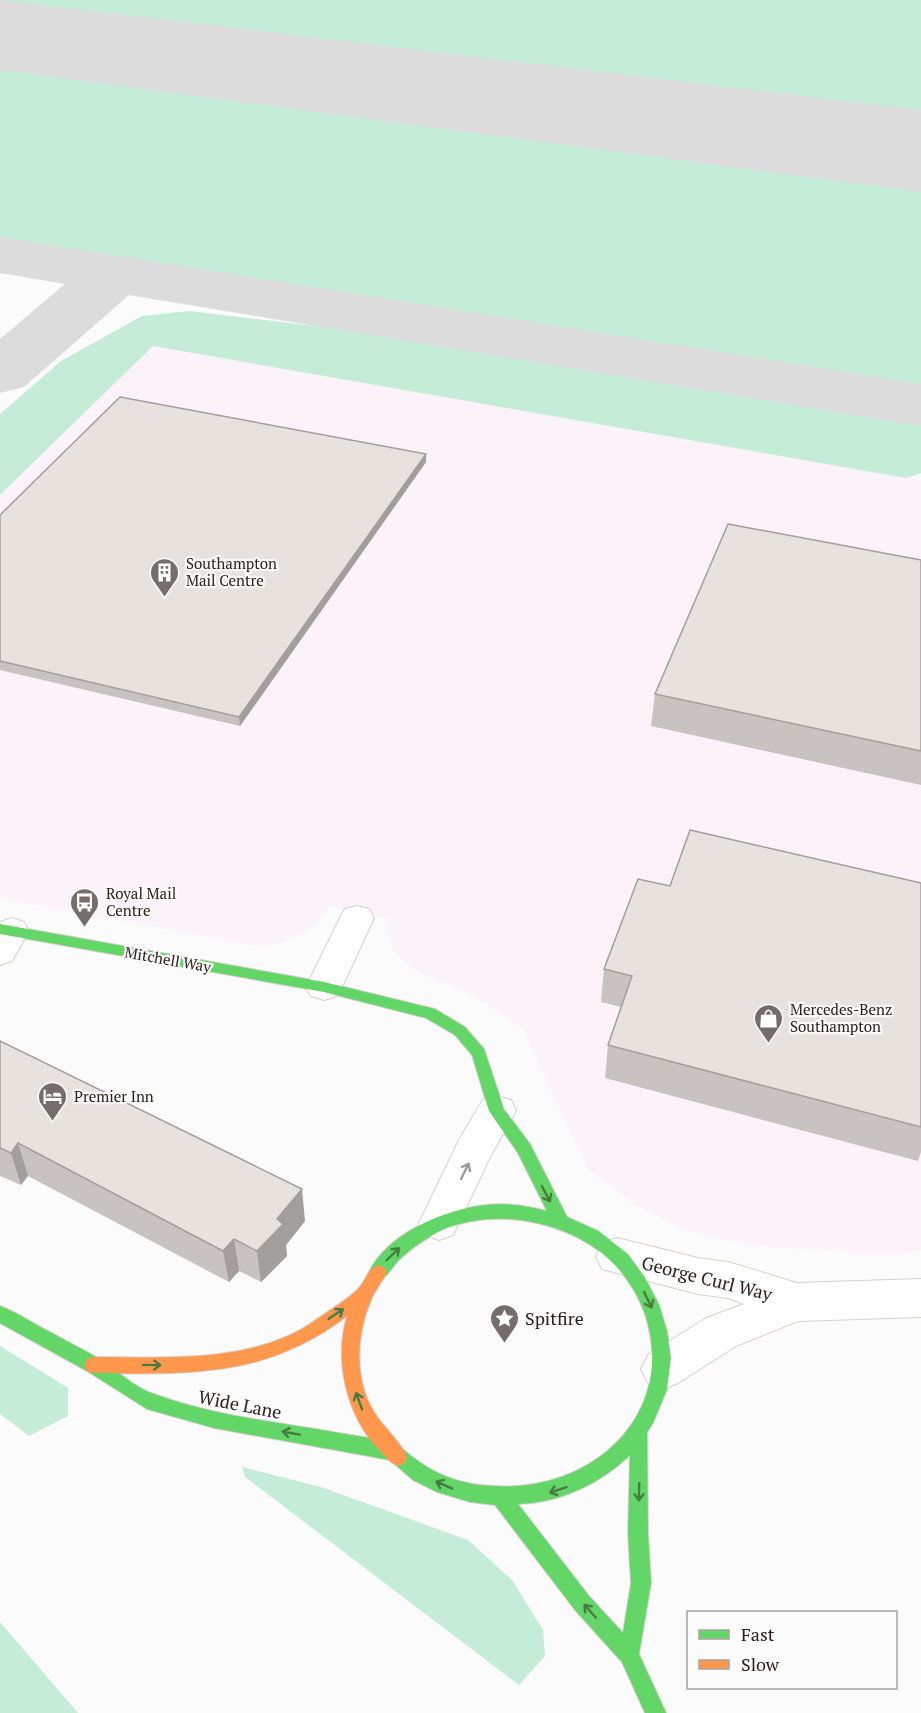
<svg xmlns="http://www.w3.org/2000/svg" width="921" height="1713" font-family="'PT Serif',serif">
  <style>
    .industrial { fill: #fcf2fa }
    .green { fill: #c5ecd6 }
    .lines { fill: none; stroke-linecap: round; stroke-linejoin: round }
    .taxiway { fill: #dcdcdc; fill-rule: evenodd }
    .runway { fill: #dcdcdc; fill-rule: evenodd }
    .street-casing { stroke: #d7d1ce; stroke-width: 2 }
    .fast-casing { stroke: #d7d1ce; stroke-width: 2 }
    .slow-casing { stroke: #d7d1ce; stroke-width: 2 }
    .street { fill: #fefefe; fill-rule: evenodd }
    .fast { fill: #63d668; fill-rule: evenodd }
    .slow { fill: #ff974d; fill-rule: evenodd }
    .wall { fill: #c8c2c0 }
    .shaded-wall { fill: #a29e9c }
    .building { fill: #e8e2df; stroke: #a29e9c; stroke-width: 1.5 }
    .oneway { stroke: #9f9a97 }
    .oneway2 { stroke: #477b41 }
    .labels { text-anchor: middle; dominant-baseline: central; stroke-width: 4.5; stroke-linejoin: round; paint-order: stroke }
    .poi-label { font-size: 15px; fill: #2b201a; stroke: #fbfbfb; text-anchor: start }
    .street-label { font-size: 15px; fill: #2b201a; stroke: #fbfbfb }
    .near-street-label { font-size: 18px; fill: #2b201a; stroke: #fbfbfb }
    .near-poi-label { font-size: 18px; fill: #2b201a; stroke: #fbfbfb; text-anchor: start }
  </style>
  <rect width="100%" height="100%" fill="#fbfbfb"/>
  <polygon class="industrial" points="153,346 921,480 921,1251 882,1254 754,1246 683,1230 633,1203 588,1169 522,1028 469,993 422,974 402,961 393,949 388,934 389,919 331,906 311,930 282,942 263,947 0,898 0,495"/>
  <g class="green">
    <polygon points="0,0 921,0 921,131 0,16"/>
    <polygon points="0,53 921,173 921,385 0,239"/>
    <polygon points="189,311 341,329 921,424 921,473 906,478 153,346 0,495 0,414 61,361 142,316"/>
    <polygon points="0,1346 68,1388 68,1416 29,1436 0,1414"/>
    <polygon points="242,1467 321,1487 468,1540 512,1580 543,1630 545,1656 519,1685 245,1477"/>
    <polygon points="0,1622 78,1713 0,1713"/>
  </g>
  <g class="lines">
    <polygon class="taxiway" points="0,237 921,384 921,426 129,295 24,387 0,393 0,339 65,284 0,273"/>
    <polygon class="runway" points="0,0 921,110 921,192 0,70"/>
    <defs>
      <g id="street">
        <polygon points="357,906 369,909 374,918 342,987 337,996 324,1000 311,996 306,987 340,918 345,909"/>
        <polygon points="12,918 24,922 29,931 12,961 0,965 0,922"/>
        <polygon points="497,1096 511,1100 516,1111 490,1157 453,1235 439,1240 425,1235 419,1223 460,1138 483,1100"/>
        <polygon points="617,1238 698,1258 728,1262 797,1283 921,1279 921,1317 798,1321 736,1346 678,1383 663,1389 648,1383 641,1369 648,1355 706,1318 744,1304 728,1298 698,1294 602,1269 596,1256 602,1243"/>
      </g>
      <path id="fast" d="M0,924l324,58 111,27 30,18 19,22 20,60 26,35 37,73 31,14 30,23 16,22 15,29 8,26 4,27 -4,31 -14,34 -6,9 1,102 3,49 -12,71 27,59h-21l-23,-51 -47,-52 -80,-105 -25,-3 -33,-10 -24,-12 -23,-20 -176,-32 -67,-19 -60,-38 -87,-48v-17c16,6 31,16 46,24 18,10 37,19 55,30 17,11 34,28 53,34 59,22 124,28 185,39 17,3 35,5 51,9 10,3 19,13 28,19 22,16 48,24 75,25 99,7 185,-71 152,-172 -13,-37 -41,-66 -77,-81 -40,-17 -88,-20 -128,-2 -15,8 -30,18 -42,30 -5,5 -9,13 -15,17 -5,3 -6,1 -11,-1l-3,-5c18,-37 70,-60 109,-66 23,-4 47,-1 69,5l-29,-58 -29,-42 -17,-56 -17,-20 -29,-17 -102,-26 -324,-58zM630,1455l-2,79 3,49 -8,50 -34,-37 -71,-92c41,-1 82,-20 112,-49z"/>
      <path id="slow" d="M378,1265l6,2 3,5c-5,10 -12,18 -16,28 -15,35 -17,80 3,112 10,16 27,30 33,45l-2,6 -7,3c-9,-4 -14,-11 -21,-18 -31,-35 -43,-88 -30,-132 -81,62 -157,58 -254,57l-6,-2 -3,-6 3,-6 6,-2c71,0 155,7 217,-33 11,-8 40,-26 48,-35 8,-8 9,-20 20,-24z"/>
    </defs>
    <use href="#street" class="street-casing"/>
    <use href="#fast" class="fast-casing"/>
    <use href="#slow" class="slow-casing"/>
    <use href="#street" class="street"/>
    <use href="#fast" class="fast"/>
    <use href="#slow" class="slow"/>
  </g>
  <g class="wall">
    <polygon points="426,454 426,462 240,726 0,670 0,515"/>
    <polygon points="921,560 921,785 651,726 655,694"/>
    <polygon points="921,883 921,1152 918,1161 605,1078 608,1045 621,1007 601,1002 604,969 670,886"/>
    <polygon points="0,1041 305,1221 286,1245 287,1256 261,1282 239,1271 229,1282 28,1176 21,1185 0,1176"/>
  </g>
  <g class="shaded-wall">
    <polygon points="426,454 426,462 240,726 239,717"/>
    <polygon points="18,1143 28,1176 21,1185 11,1153"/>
    <polygon points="302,1189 305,1221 286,1245 287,1256 261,1282 257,1251 277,1219"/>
    <polygon points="234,1239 239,1271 229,1282 223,1251"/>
  </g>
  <g class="building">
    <polygon points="120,397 426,454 239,717 0,661 0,515"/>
    <polygon points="728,524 921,560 921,751 655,694"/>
    <polygon points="690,830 921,883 921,1127 608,1045 632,976 604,969 638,879 670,886"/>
    <polygon points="0,1041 302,1189 277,1219 283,1224 257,1251 234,1239 223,1251 18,1143 11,1153 0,1148"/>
  </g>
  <defs><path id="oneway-shaft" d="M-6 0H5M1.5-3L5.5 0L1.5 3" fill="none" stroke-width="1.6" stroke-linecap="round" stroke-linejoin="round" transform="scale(1.5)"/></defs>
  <use class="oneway" href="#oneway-shaft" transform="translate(465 1171) rotate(-64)"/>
  <g class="oneway2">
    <use href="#oneway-shaft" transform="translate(546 1194) rotate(62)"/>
    <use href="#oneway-shaft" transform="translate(393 1254) rotate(-44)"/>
    <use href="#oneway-shaft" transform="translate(648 1300) rotate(64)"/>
    <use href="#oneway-shaft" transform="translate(336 1314) rotate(-34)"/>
    <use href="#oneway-shaft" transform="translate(152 1365) rotate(1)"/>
    <use href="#oneway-shaft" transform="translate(359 1401) rotate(-110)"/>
    <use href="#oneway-shaft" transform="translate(291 1433) rotate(-170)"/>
    <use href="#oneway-shaft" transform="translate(444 1485) rotate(-156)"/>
    <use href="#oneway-shaft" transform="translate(558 1490) rotate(161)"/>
    <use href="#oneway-shaft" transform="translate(639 1492) rotate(91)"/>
    <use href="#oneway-shaft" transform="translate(590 1611) rotate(-132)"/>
  </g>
  <defs>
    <symbol id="building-pin" viewBox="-11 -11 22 30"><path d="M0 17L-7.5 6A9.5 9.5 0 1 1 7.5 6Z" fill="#746d69" stroke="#fbfbfb"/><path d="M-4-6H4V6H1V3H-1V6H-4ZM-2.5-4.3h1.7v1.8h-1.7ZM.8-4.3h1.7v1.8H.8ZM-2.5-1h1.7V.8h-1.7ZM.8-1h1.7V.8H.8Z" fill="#fff"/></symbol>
    <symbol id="bus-pin" viewBox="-11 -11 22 30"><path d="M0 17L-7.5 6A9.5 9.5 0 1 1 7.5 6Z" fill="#746d69" stroke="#fbfbfb"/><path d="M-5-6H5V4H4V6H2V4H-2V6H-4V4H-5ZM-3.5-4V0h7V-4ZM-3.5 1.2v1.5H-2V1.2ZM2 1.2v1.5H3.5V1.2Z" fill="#fff"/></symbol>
    <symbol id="shop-pin" viewBox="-11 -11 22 30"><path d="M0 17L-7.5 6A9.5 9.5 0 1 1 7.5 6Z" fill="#746d69" stroke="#fbfbfb"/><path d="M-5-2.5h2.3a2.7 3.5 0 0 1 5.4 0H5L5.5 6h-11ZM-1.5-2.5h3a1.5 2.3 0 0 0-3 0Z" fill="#fff"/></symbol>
    <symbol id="hotel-pin" viewBox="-11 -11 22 30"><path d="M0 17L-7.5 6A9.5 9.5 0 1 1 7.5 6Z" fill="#746d69" stroke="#fbfbfb"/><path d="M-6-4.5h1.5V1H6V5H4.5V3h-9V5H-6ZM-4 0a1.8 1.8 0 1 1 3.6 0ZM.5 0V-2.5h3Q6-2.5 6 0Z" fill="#fff"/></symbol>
    <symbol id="sight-pin" viewBox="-11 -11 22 30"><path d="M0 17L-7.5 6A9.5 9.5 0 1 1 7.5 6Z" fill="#746d69" stroke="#fbfbfb"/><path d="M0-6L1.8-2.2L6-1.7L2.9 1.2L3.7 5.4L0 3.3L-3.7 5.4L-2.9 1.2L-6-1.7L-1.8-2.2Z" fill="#fff"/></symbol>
  </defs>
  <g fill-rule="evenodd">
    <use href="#building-pin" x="148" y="556" width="33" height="45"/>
    <use href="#bus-pin" x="68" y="886" width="33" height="45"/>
    <use href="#shop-pin" x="752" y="1002" width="33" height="45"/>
    <use href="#hotel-pin" x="36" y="1080" width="33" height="45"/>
    <use href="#sight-pin" x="488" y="1302" width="33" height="45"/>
  </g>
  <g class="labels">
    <g class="poi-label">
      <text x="186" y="563">Southampton<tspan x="186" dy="17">Mail Centre</tspan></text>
      <text x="106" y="893">Royal Mail<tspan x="106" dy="17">Centre</tspan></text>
      <text x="790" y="1009">Mercedes-Benz<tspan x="790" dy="17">Southampton</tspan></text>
      <text x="74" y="1096">Premier Inn</text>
    </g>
    <g class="street-label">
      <text transform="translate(168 959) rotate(10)">Mitchell Way</text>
    </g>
    <g class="near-street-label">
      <text transform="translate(707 1278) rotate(14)">George Curl Way</text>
      <text transform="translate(240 1404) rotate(11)">Wide Lane</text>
    </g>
    <g class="near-poi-label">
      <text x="525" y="1318">Spitfire</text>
    </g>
  </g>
  <rect x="687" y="1611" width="210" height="78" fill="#fbfbfb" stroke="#a8a3a1" stroke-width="1.5"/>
  <rect x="699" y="1630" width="30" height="9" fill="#63d668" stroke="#a8a3a1" stroke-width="1.5"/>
  <text x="741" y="1641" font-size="18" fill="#2b201a">Fast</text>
  <rect x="699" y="1660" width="30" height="9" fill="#ff974d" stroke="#a8a3a1" stroke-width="1.5"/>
  <text x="741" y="1671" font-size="18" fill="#2b201a">Slow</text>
</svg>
